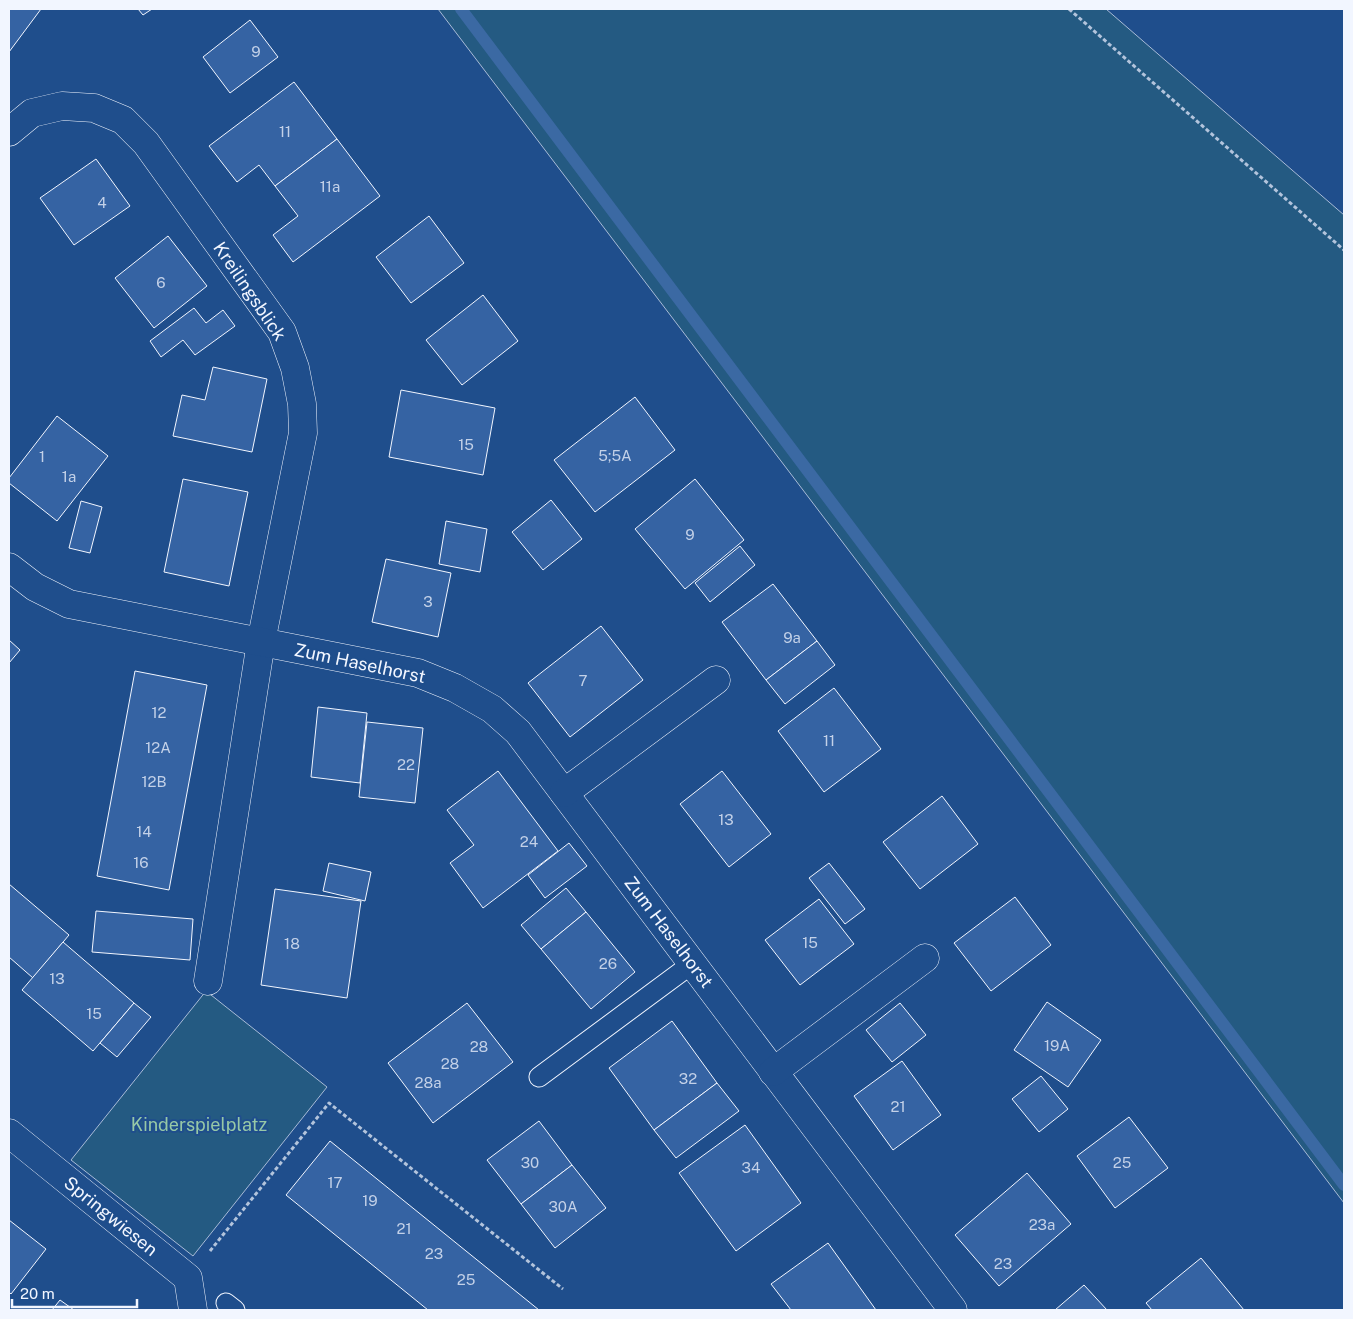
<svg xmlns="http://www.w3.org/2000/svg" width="1353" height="1319" font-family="'Public Sans',sans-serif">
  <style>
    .green { fill: #245a82; stroke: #a8bbd7 }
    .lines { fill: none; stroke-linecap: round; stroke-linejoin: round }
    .stream { stroke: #3b69a3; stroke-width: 12 }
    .building { fill: #3563a3; stroke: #f2f6ff }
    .lane-casing { stroke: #f2f6ff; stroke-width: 21 }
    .street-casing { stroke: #f2f6ff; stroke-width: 29 }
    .path { stroke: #b3c4dc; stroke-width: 3; stroke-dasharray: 4 2.5; stroke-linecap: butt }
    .lane { stroke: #1f4e8c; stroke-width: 19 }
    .street { stroke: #1f4e8c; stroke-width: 28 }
    .labels { text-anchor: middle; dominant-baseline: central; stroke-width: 4; stroke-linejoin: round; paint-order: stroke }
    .number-label { font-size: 15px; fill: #c3d1e8 }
    .street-label { font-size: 18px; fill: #f2f6ff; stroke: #1f4e8c }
    .park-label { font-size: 18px; fill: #97c8a6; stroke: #1f4e8c }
  </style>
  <rect width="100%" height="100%" fill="#1f4e8c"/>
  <g class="green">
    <polygon points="438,9 1106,9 1344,215 1344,1203"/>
    <polygon points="206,991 327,1087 193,1256 71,1160"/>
  </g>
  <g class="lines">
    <polyline class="stream" points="461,9 1344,1185"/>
  </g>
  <g class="building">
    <polygon points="9,9 41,9 9,52"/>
    <polygon points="138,9 152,9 143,15"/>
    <polygon points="250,20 278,57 230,93 203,57"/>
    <polygon points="294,82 337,139 275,186 259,165 237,182 209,146"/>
    <polygon points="337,139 380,196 293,262 273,235 298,216 275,186"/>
    <polygon points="96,159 130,206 74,245 40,198"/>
    <polygon points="429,216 464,263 411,303 376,257"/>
    <polygon points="168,236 207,286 154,328 115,278"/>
    <polygon points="483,295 518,341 462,385 426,340"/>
    <polygon points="194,308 206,323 223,310 235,326 195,355 183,340 161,357 150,341"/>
    <polygon points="213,367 267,379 252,452 173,436 182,395 205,400"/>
    <polygon points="401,390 495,408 483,475 389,457"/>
    <polygon points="635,397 675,450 595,512 554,460"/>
    <polygon points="57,416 108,456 57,521 9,483 9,478"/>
    <polygon points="183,479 248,492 229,586 164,572"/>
    <polygon points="695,479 744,540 685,589 635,529"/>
    <polygon points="551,500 582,539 543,570 512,532"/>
    <polygon points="81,501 102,507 90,553 69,548"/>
    <polygon points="446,521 487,529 480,572 439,564"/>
    <polygon points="740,546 755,565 710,602 695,583"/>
    <polygon points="386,559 451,573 438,637 372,622"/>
    <polygon points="773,584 817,641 766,680 722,622"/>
    <polygon points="601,626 643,680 570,737 528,683"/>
    <polygon points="9,640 20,650 9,663"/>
    <polygon points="817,641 835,665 785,704 766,680"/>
    <polygon points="135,671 207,685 169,890 97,876"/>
    <polygon points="834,688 881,749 824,792 778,731"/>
    <polygon points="318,707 367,713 360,783 311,777"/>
    <polygon points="367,722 423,728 415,803 359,797"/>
    <polygon points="498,771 558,851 483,908 450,863 474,845 447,810"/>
    <polygon points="722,771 771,834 729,867 680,804"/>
    <polygon points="942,796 978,844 920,889 883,842"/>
    <polygon points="569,843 587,866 545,898 528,875"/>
    <polygon points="329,863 371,872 365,901 323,891"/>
    <polygon points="829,863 865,909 845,924 809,878"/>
    <polygon points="9,884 69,935 33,978 9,957"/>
    <polygon points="566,888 586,912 541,949 521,925"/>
    <polygon points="275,889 361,901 347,998 261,985"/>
    <polygon points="1015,897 1051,945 991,991 954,943"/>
    <polygon points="819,899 854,944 800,985 765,940"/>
    <polygon points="96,911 193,919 190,960 92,952"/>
    <polygon points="586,912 635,972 591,1009 541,949"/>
    <polygon points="63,942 134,1003 93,1051 22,990"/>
    <polygon points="1047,1002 1101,1040 1068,1087 1014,1050"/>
    <polygon points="134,1003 151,1017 117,1057 100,1043"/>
    <polygon points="467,1003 513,1062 433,1123 388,1063"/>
    <polygon points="900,1003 926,1035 892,1062 866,1030"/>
    <polygon points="672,1021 717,1083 654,1130 609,1068"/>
    <polygon points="902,1061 941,1115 893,1150 854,1096"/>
    <polygon points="1041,1076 1068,1109 1039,1132 1012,1099"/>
    <polygon points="717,1083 739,1111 676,1158 654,1130"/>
    <polygon points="1129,1117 1168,1168 1115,1208 1077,1156"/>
    <polygon points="539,1121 572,1165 521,1204 487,1160"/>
    <polygon points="745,1125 801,1203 736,1251 679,1173"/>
    <polygon points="330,1141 539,1310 428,1310 286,1195"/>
    <polygon points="572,1165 606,1208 555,1248 521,1204"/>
    <polygon points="1027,1173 1071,1224 999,1286 955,1235"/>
    <polygon points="9,1220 46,1249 11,1294 9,1292"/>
    <polygon points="828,1243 876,1310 791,1310 771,1284"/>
    <polygon points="1201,1258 1244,1310 1152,1310 1146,1303"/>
    <polygon points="1084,1285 1107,1310 1055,1310"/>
    <polygon points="60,1300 74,1310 52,1310"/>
  </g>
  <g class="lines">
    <defs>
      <g id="lane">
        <polyline points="539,1077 693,963"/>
        <polyline points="226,1303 235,1310"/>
      </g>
      <g id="street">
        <polyline points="9,132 32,113 62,106 94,108 123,120 146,143 282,332 295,368 302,404 303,433 261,642 208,981"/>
        <polyline points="9,567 35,587 69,604 418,673 455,688 492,709 518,732 953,1310"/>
        <polyline points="564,793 716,680"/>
        <polyline points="773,1072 925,958"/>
        <polyline points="9,1133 188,1278 193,1310"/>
      </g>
    </defs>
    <use href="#lane" class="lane-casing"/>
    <use href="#street" class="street-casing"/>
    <g class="path">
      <polyline points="1069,9 1344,250"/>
      <polyline points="210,1251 329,1103 563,1289"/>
    </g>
    <use href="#lane" class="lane"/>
    <use href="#street" class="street"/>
  </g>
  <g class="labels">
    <g class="number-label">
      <text x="256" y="51">9</text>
      <text x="285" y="131">11</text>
      <text x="330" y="186">11a</text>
      <text x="102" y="202">4</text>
      <text x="161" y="282">6</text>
      <text x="466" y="444">15</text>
      <text x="615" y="455">5;5A</text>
      <text x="42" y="456">1</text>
      <text x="69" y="476">1a</text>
      <text x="690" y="534">9</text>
      <text x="428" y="601">3</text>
      <text x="792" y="637">9a</text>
      <text x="583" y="680">7</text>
      <text x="159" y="712">12</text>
      <text x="829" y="740">11</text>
      <text x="158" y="747">12A</text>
      <text x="406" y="764">22</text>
      <text x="154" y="781">12B</text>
      <text x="726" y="819">13</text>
      <text x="144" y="831">14</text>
      <text x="529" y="841">24</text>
      <text x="141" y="862">16</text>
      <text x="810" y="942">15</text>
      <text x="292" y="943">18</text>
      <text x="608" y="963">26</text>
      <text x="57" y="978">13</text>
      <text x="94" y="1013">15</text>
      <text x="1057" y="1045">19A</text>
      <text x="479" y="1046">28</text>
      <text x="450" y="1063">28</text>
      <text x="688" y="1078">32</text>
      <text x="428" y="1082">28a</text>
      <text x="898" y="1106">21</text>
      <text x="530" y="1162">30</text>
      <text x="1122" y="1162">25</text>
      <text x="751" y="1167">34</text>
      <text x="335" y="1182">17</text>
      <text x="370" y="1200">19</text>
      <text x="563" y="1206">30A</text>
      <text x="1042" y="1224">23a</text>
      <text x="404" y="1228">21</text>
      <text x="434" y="1253">23</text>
      <text x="1003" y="1263">23</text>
      <text x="466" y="1279">25</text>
    </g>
    <g class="street-label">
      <text transform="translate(250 291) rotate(56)">Kreilingsblick</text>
      <text transform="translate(360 663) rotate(12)">Zum Haselhorst</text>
      <text transform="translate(669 932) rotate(53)">Zum Haselhorst</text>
      <text transform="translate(111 1216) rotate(39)">Springwiesen</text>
    </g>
    <g class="park-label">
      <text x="199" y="1124">Kinderspielplatz</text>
    </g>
  </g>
  <rect width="1353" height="1319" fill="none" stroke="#f2f6ff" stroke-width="20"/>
  <path d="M12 1299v8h125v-8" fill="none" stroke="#f2f6ff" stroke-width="2.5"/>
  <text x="20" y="1299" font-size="15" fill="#f2f6ff" stroke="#1f4e8c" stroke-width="4" paint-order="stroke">20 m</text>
</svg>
